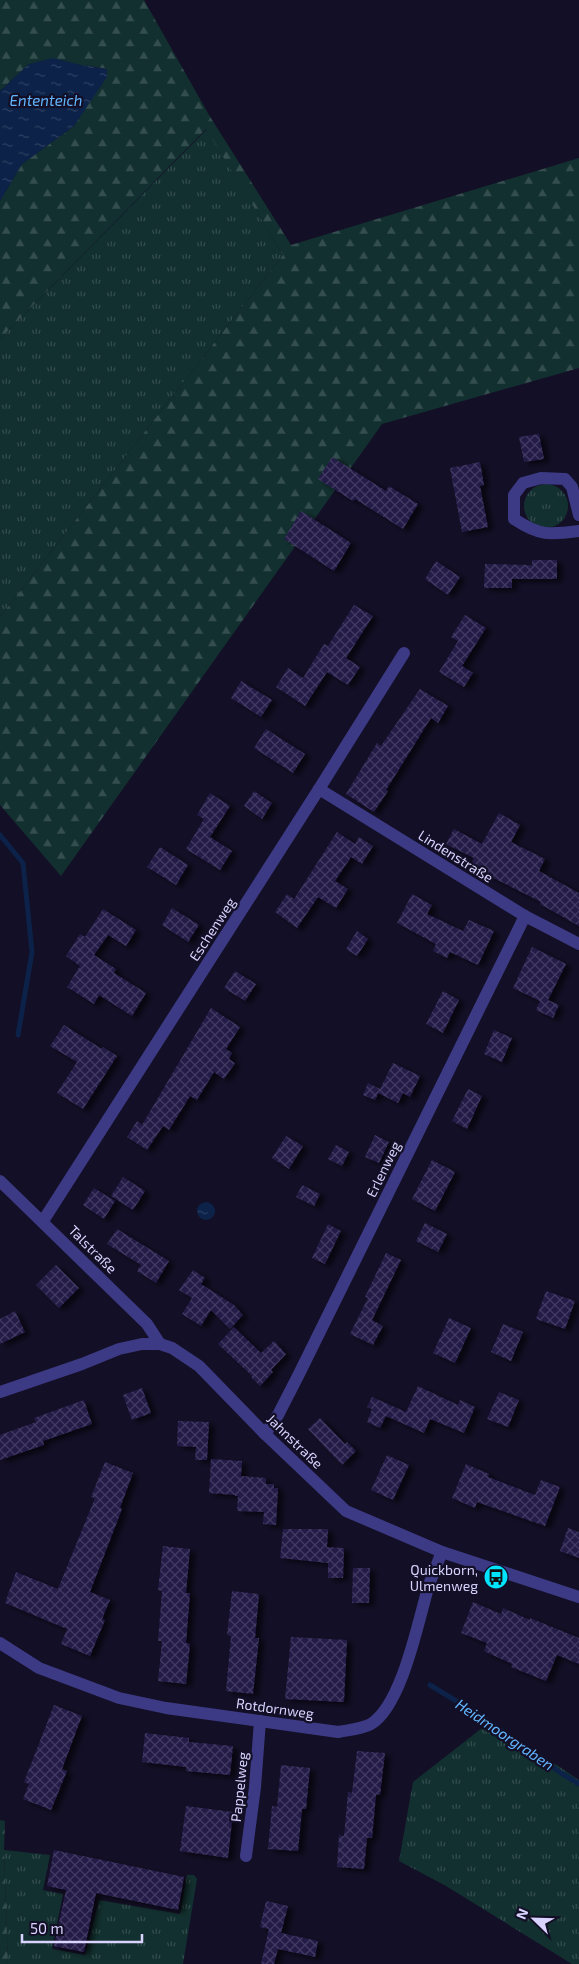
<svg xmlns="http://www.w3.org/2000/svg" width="579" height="1964" font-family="'Exo 2',sans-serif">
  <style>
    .grass { fill: url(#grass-tufts) }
    .forest { fill: url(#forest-firs) }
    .water { fill: url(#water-ripples) }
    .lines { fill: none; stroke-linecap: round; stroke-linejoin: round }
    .stream { stroke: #0c2248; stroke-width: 5 }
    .building { fill: url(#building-cross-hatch); filter: url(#shadow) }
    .minor { stroke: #3d3a85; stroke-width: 12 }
    .labels { text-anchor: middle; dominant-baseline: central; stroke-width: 4.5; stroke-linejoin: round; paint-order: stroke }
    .street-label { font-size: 14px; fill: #d9d4ff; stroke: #130f26 }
    .poi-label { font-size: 14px; fill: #d9d4ff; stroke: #130f26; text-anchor: end }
    .water-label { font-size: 15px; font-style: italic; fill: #62b6ff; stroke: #130f26 }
  </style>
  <defs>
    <pattern id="grass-tufts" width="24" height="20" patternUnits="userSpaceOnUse" patternTransform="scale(1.25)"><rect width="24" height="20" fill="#12302f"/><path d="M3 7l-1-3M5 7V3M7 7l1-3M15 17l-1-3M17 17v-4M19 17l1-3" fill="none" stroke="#344d4e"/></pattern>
    <pattern id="forest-firs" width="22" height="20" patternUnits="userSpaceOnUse" patternTransform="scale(1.25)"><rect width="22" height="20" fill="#12302f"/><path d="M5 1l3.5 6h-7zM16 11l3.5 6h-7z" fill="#344d4e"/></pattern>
    <pattern id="water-ripples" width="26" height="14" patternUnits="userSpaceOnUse" patternTransform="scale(1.25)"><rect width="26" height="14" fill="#0c2248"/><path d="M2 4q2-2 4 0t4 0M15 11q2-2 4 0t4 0" fill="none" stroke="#2f4163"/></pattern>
    <pattern id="building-cross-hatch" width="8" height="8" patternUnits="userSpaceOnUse" patternTransform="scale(1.25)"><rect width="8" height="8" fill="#241b47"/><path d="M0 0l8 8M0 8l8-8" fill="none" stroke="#433b63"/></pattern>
    <filter id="shadow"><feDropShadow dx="5.5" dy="3" stdDeviation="2.5" flood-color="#0009"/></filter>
  </defs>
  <rect width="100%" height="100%" fill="#130f26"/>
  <g class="grass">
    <polygon points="207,129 283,255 0,617 0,339"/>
    <circle cx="546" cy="506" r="22"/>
    <polygon points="491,1721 579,1780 579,1964 572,1964 446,1886 399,1861 413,1782"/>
    <polygon points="4,1850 50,1855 43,1890 63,1894 52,1949 85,1955 99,1900 180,1914 187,1875 194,1875 197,1879 183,1964 8,1964"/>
  </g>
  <g class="forest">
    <polygon points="0,0 144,0 209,115 291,245 579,158 579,368 382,424 61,876 0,805 0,617 283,255 206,129 0,339 0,201 22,164 74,126 107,69 81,65 29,64 0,91"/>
    <polygon points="0,1820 5,1821 4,1850 8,1964 0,1964"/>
  </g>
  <g class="water">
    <polygon points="53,58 81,65 107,69 107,77 74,126 22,164 0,201 0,91 29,64"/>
    <circle cx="206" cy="1211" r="9"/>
  </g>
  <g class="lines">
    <g class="stream">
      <polyline points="0,835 23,863 32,952 18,1035"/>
      <polyline points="430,1685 481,1716 561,1773 579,1784"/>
    </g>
  </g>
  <g class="building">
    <polygon points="539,434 544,459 524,462 519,437"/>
    <polygon points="332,457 386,491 389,486 418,504 403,529 355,499 353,501 318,479"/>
    <polygon points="480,462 484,485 480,486 488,527 462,532 450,468"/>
    <polygon points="301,511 351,543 334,571 284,539"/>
    <polygon points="532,560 557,560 557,579 512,579 512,588 484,588 485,564 532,565"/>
    <polygon points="436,561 460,577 448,595 425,579"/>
    <polygon points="354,605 373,616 346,658 360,667 348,685 327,672 305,706 276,687 288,668 303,678 324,644 328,646"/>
    <polygon points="465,615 486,628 462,666 473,673 464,687 439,672 458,641 451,637"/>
    <polygon points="241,681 272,700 261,717 231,698"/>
    <polygon points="420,689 448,706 438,723 431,718 386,790 388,791 374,812 346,794 377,743 381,746"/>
    <polygon points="266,729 305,754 293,773 254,748"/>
    <polygon points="254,791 272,803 262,819 244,806"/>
    <polygon points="210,793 230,806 210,837 232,851 220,870 186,849 204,819 197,815"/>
    <polygon points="499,813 520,825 511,842 545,859 539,871 579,893 579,926 540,904 541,902 470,866 474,858 446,844 454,829 482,844"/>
    <polygon points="337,832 355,844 359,837 373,846 362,864 351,857 335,881 348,889 336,908 318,897 297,928 275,912 287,894 294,899"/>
    <polygon points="160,847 188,865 176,885 147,867"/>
    <polygon points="412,894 432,905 427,914 463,931 469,920 494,931 478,965 450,952 447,958 433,951 436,944 397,923"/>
    <polygon points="172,908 199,925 188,942 162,925"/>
    <polygon points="103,909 136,930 126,946 108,935 94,955 116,969 114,973 146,993 132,1016 99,995 94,1004 67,987 80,966 66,956 80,934 85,937"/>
    <polygon points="357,931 368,939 357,956 346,949"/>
    <polygon points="532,947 566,964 548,1000 559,1005 553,1018 536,1010 540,1001 513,988"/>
    <polygon points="235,971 256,984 245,1001 224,988"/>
    <polygon points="443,991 459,1000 443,1033 426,1024"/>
    <polygon points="211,1008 240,1027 226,1049 232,1053 229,1059 235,1063 224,1079 214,1072 197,1100 190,1096 169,1130 163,1126 147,1150 127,1137 137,1121 142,1125"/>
    <polygon points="64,1025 102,1049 103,1047 117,1056 83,1109 57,1093 77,1062 50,1046"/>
    <polygon points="494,1030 512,1038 502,1062 484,1054"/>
    <polygon points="393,1063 420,1076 410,1097 403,1093 398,1103 378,1093"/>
    <polygon points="368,1083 380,1089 375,1100 363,1095"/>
    <polygon points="468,1089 482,1096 467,1129 452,1121"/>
    <polygon points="375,1135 389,1142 379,1163 365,1157"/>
    <polygon points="286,1136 303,1146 289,1169 272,1158"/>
    <polygon points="336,1145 349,1152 342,1166 328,1159"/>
    <polygon points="432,1160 455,1172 435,1211 412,1199"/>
    <polygon points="123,1177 145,1191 133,1210 111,1196"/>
    <polygon points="302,1185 320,1194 314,1206 296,1197"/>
    <polygon points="94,1188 115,1201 104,1219 83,1205"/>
    <polygon points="425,1223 447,1234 438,1252 416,1241"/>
    <polygon points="328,1224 341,1231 325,1264 312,1258"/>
    <polygon points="117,1229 169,1261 156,1283 137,1271 141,1265 107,1244"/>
    <polygon points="386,1253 401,1260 372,1320 383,1326 373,1345 350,1334 368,1298 365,1297"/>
    <polygon points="56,1265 79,1288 59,1308 36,1285"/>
    <polygon points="193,1270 205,1278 201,1284 234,1305 243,1315 230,1329 211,1310 201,1326 182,1314 192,1298 179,1290"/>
    <polygon points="546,1291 575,1301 565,1329 536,1319"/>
    <polygon points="15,1311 25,1332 0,1344 0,1319"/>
    <polygon points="449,1318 471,1328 455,1363 433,1353"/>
    <polygon points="503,1324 523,1332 511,1361 491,1352"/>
    <polygon points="234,1327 261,1353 274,1341 286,1354 271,1370 273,1372 260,1386 251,1377 252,1376 218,1344"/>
    <polygon points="418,1386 458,1405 460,1400 475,1407 464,1433 430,1419 424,1433 386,1416 380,1428 367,1422 372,1409 367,1407 372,1397 406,1412"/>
    <polygon points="142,1388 151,1413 132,1420 123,1395"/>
    <polygon points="499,1392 519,1400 508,1427 487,1419"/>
    <polygon points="84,1400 92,1424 43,1441 44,1445 0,1460 0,1435 36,1422 34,1418"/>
    <polygon points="320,1418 345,1444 347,1442 356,1451 342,1465 308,1429"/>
    <polygon points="178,1421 209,1422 207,1460 195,1460 196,1447 177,1446"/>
    <polygon points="387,1455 409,1465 393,1500 371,1490"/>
    <polygon points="211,1459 242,1461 241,1476 266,1478 266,1484 274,1484 274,1488 278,1488 276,1525 263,1524 264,1512 237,1511 238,1496 235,1496 235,1495 209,1493"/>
    <polygon points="105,1462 133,1473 120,1508 122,1509 90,1592 110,1600 102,1619 105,1620 90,1656 61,1644 67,1629 5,1603 16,1572 58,1589 95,1498 91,1497"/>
    <polygon points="466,1464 489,1474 488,1477 535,1495 541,1480 560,1487 545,1526 477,1502 475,1508 452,1498"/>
    <polygon points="568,1528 579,1532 579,1558 560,1551"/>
    <polygon points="283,1529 328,1529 327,1547 344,1548 343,1578 328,1578 328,1563 280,1558"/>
    <polygon points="163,1546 190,1549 186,1593 190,1593 186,1643 190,1644 186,1684 158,1681 162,1641 158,1641 162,1591 158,1590"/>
    <polygon points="353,1568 370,1568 369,1603 352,1603"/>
    <polygon points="232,1591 259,1594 255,1638 259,1638 253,1694 226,1691 231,1636 227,1635"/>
    <polygon points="473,1602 501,1614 503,1608 530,1620 530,1618 579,1638 579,1664 557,1655 546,1681 511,1667 512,1664 484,1651 487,1643 461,1633"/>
    <polygon points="291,1637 347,1640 344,1702 285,1699"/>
    <polygon points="54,1705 82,1716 62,1769 67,1771 51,1810 23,1799 29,1784 24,1782"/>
    <polygon points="145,1733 189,1738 189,1742 233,1746 230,1775 186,1771 186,1767 142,1762"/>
    <polygon points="357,1751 385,1753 380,1795 376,1795 372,1838 367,1838 364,1869 337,1867 339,1835 344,1836 348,1792 352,1793"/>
    <polygon points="281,1765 310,1768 306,1809 302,1809 298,1851 268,1849 272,1806 277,1807"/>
    <polygon points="186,1806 233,1812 228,1858 180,1851"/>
    <polygon points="54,1850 184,1877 178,1910 96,1893 84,1952 54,1946 66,1890 47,1886"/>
    <polygon points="266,1901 288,1906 281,1933 318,1941 315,1957 278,1949 274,1964 261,1964 269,1929 260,1927"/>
  </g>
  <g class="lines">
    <g class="minor">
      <path d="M579,515l-7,-28 -7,-8 -24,-1 -18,5 -9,12v24c26,17 35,16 65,12"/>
      <polyline points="319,789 525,916 579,944"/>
      <polyline points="0,1181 147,1324 160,1344"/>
      <polyline points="43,1221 319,789 404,653"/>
      <polyline points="0,1392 82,1364 119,1349 142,1344 160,1344 172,1348 199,1366 265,1434 346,1511 442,1552 579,1597"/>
      <polyline points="265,1434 278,1415 299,1374 525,916"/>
      <path d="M0,1643l39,25 80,30 47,10 172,24c10,-2 24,-3 33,-8 31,-19 47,-102 57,-136 4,-12 9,-24 14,-36"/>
      <polyline points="246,1856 255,1787 260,1721"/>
    </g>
  </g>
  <defs>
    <symbol id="bus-disc" viewBox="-11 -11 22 22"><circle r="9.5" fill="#00e5ff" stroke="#130f26"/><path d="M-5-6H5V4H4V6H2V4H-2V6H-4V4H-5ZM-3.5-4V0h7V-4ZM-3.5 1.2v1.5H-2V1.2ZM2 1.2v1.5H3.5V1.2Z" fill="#111"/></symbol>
  </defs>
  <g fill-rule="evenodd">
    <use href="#bus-disc" x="482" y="1563" width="28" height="28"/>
  </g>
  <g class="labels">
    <g class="street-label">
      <text transform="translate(456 856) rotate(32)">Lindenstraße</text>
      <text transform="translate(212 929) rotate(-57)">Eschenweg</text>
      <text transform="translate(383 1169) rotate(-64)">Erlenweg</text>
      <text transform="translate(93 1249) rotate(45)">Talstraße</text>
      <text transform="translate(295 1441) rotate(44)">Jahnstraße</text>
      <text transform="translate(275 1708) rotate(8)">Rotdornweg</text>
      <text transform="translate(239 1787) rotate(-84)">Pappelweg</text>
    </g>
    <g class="poi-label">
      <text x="478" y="1569">Quickborn,<tspan x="478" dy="16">Ulmenweg</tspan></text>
    </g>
    <g class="water-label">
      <text x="46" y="100">Ententeich</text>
      <text transform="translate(505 1734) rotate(34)">Heidmoorgraben</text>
    </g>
  </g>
  <g transform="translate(534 1919) rotate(293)" stroke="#130f26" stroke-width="4" paint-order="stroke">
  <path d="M0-4L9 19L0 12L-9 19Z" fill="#d9d4ff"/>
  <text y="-8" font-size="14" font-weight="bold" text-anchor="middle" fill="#d9d4ff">N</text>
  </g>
  <path d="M22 1934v8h120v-8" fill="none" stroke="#d9d4ff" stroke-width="2.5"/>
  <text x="30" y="1934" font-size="15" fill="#d9d4ff" stroke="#130f26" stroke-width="4" paint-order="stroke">50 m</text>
</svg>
